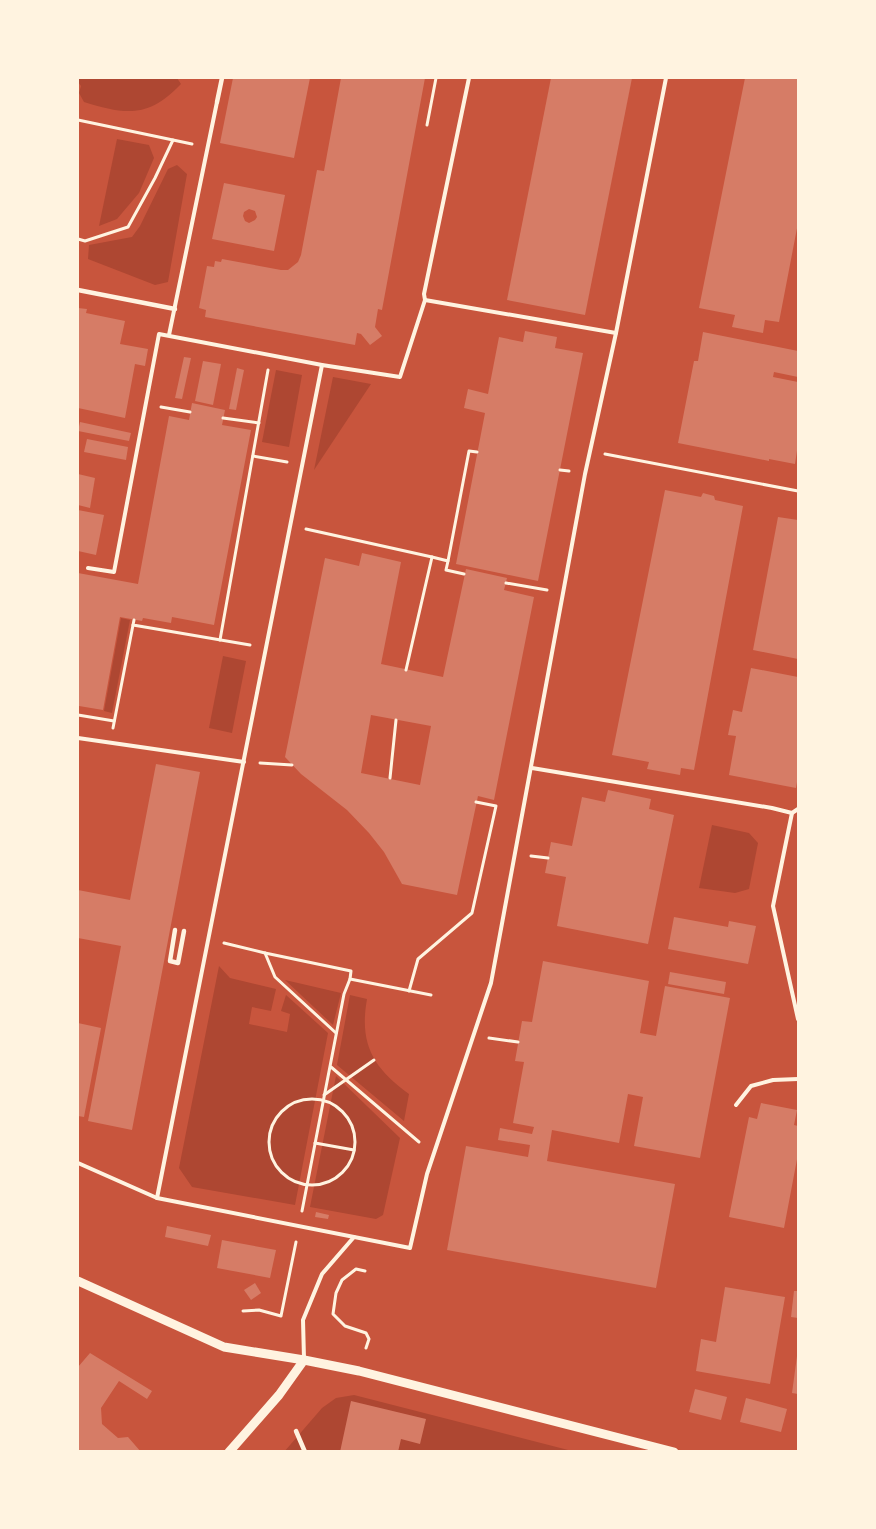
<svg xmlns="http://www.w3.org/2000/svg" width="876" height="1529" font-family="'Titillium Web',sans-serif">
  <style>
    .green { fill: #ae4732 }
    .building { fill: #d67c66; fill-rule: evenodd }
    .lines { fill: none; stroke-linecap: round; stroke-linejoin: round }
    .path { stroke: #fff3e0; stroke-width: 3 }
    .service { stroke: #fff3e0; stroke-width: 4 }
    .pedestrian { stroke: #fff3e0; stroke-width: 4.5 }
    .tertiary { stroke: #fff3e0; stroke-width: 9 }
  </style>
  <rect width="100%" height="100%" fill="#c8553d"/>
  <g class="green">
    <path d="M78,78h99l4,6c-32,34 -55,31 -97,18l-5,-9 2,-7 -3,-4z"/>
    <polygon points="117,139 149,145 154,158 139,193 117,219 99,226"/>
    <polygon points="177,165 187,174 168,282 155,285 88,259 89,245 132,237 140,226 168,169"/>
    <polygon points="276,370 302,375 289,447 262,442"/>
    <polygon points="333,377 371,384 314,470"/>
    <polygon points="121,618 130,620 112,713 104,711"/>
    <polygon points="223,656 246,661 232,733 209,728"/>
    <polygon points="712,825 749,833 758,843 749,889 735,893 699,888"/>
    <polygon points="219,966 230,978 276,989 271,1011 252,1007 249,1024 287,1032 290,1014 281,1011 286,995 328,1033 295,1205 192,1187 179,1168"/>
    <polygon points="285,980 341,993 333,1025"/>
    <path d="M350,995l17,4c-8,45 6,69 42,95l-5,27 -67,-56z"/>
    <polygon points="336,1076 400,1138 383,1215 376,1219 310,1207"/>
    <polygon points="354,1395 572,1451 284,1452 322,1408 336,1398"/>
  </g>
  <g class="building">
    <polygon points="233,78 310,78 294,158 220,143"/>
    <polygon points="341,78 425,78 382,310 378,309 375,327 382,336 370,345 361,334 357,333 355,345 205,317 206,310 199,308 207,266 214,267 215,261 221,262 222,259 281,270 288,270 298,262 301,255 317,170 324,171"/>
    <polygon points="551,78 632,78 585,315 507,300"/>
    <polygon points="745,78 798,78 798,223 779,322 765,320 763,333 732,327 735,315 699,308"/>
    <path d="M224,183l61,12 -11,56 -62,-12zM249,209l6,2 2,6 -2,3 -6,3 -4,-2 -2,-5 1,-4z"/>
    <polygon points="78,308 87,309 86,313 125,321 120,344 148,349 145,366 135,364 125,418 78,408"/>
    <polygon points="525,331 557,337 555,348 583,353 538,581 456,564 485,413 464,408 468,389 488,394 499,337 523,342"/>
    <polygon points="703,332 798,351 798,377 774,372 773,377 798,382 798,444 795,464 769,459 769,461 678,443 694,361 698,361"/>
    <polygon points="184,357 191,358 182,399 175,398"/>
    <polygon points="203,361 221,364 213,405 195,401"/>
    <polygon points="237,368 244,370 236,410 229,409"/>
    <polygon points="192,403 225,410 222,425 251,430 214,625 172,617 171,623 143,618 142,621 120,617 103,710 79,706 78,711 78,573 138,584 169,416 189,420"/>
    <polygon points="80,422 131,433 129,441 78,431"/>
    <polygon points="87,439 128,447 126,460 84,452"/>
    <polygon points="78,474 95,478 90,508 78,505"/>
    <polygon points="665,490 701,497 703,493 714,496 715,500 743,506 694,770 681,768 680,775 647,769 649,762 612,755"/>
    <polygon points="78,510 104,515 96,555 78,551"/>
    <polygon points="778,517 798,520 798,659 753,650"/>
    <path d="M362,553l39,9 -20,102 62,13 23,-108 41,9 -3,12 30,7 -40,203 -16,-4 -21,99 -55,-11 -18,-32 -15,-19 -22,-23 -46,-36 -16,-17 40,-199 34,8zM371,715l60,11 -11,59 -59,-12z"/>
    <polygon points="751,668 798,677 798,776 796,788 729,775 736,736 728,735 733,710 742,712"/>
    <polygon points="156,764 200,772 132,1130 88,1121 121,946 78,938 78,890 130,900"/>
    <polygon points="608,790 651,799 649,809 674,815 648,944 557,926 566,877 545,873 551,842 572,846 582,797 605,802"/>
    <polygon points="674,917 728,927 729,921 756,926 748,964 668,949"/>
    <polygon points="543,961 649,981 640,1033 656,1036 665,986 730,998 700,1158 634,1146 643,1097 628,1094 619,1143 552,1130 547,1161 675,1184 656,1288 447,1250 466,1146 528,1157 530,1145 498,1140 500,1128 532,1134 534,1127 513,1123 524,1062 515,1061 522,1021 532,1022"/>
    <polygon points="670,972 726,982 724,994 668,984"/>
    <polygon points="78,1023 101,1028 84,1117 78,1116"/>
    <polygon points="761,1103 797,1110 794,1125 798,1126 798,1154 784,1228 729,1217 749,1117 757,1119"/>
    <polygon points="316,1212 329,1215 328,1219 315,1217"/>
    <polygon points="167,1226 211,1235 208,1246 165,1237"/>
    <polygon points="222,1240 276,1250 270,1278 217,1268"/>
    <polygon points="255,1283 261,1293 251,1300 244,1290"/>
    <polygon points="725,1287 785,1297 770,1384 696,1371 701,1339 716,1342"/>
    <polygon points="794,1291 798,1291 798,1318 791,1317"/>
    <polygon points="90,1353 152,1391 147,1399 119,1381 101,1408 102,1424 118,1438 128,1437 141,1452 78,1452 78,1367"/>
    <polygon points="797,1356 798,1356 798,1394 792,1393"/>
    <polygon points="695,1389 727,1397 721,1420 689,1412"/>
    <polygon points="746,1398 787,1409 781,1432 740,1422"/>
    <polygon points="351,1401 426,1419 420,1444 401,1439 398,1452 340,1452"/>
  </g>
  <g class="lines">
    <g class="path">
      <polyline points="78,120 192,144"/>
      <polyline points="427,125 436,78"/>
      <polyline points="78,239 85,241 128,227 155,178 173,140"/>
      <polyline points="161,407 190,412"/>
      <polyline points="223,418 259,423"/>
      <polyline points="605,454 798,491"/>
      <polyline points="253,456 287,462"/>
      <polyline points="560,470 569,471"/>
      <polyline points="306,529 432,557 406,670"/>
      <polyline points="432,557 448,561 469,451 477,452"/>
      <polyline points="448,561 446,570 464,574"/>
      <polyline points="506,583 547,590"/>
      <polyline points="134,620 133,625 250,645"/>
      <polyline points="220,640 268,370"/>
      <polyline points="78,715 114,721"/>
      <polyline points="113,728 133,625"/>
      <polyline points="260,763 292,765"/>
      <polyline points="390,778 396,720"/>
      <polyline points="531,856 548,858"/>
      <polyline points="224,943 265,953 275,977 336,1033"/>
      <polyline points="265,953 351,971 350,979"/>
      <polyline points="409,991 418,959 472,913 496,806 476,802"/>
      <polyline points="489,1038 518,1042"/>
      <polyline points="331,1067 419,1142"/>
      <polyline points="324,1095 374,1060"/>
      <circle cx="312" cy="1142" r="43"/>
      <polyline points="315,1143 354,1150"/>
      <polyline points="302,1211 344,994 350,979 431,995"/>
      <polyline points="365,1271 356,1269 342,1280 336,1293 333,1314 345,1326 366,1333 369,1339 366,1348"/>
      <polyline points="243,1311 259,1310 281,1316 296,1242"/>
    </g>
    <g class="service">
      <polyline points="425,300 616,333"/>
      <polyline points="169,335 217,102"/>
      <polyline points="88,568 114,572 159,334 322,365 400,377 425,300 424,294 469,78"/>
      <polyline points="78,738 244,762"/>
      <polyline points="532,768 772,808 792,813"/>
      <polyline points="798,809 792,813 773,906 798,1019"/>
      <polyline points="736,1105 751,1086 773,1080 798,1079"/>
      <polyline points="78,1163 157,1198 410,1248 427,1174 491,983 585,474 616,333 666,78"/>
      <polyline points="157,1198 322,365"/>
      <polyline points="304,1359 303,1320 322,1274 354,1237"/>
    </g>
    <g class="pedestrian">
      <polyline points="217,102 222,78"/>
      <polyline points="78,290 175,309"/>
      <polyline points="175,930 170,961 178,963 184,931"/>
      <polyline points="296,1431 305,1452"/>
    </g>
    <g class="tertiary">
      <polyline points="78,1281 224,1347 304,1360 359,1371 674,1452"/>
      <polyline points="229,1452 279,1395 304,1360"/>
    </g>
  </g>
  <rect width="876" height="1529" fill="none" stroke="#fff3e0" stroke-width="158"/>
</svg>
